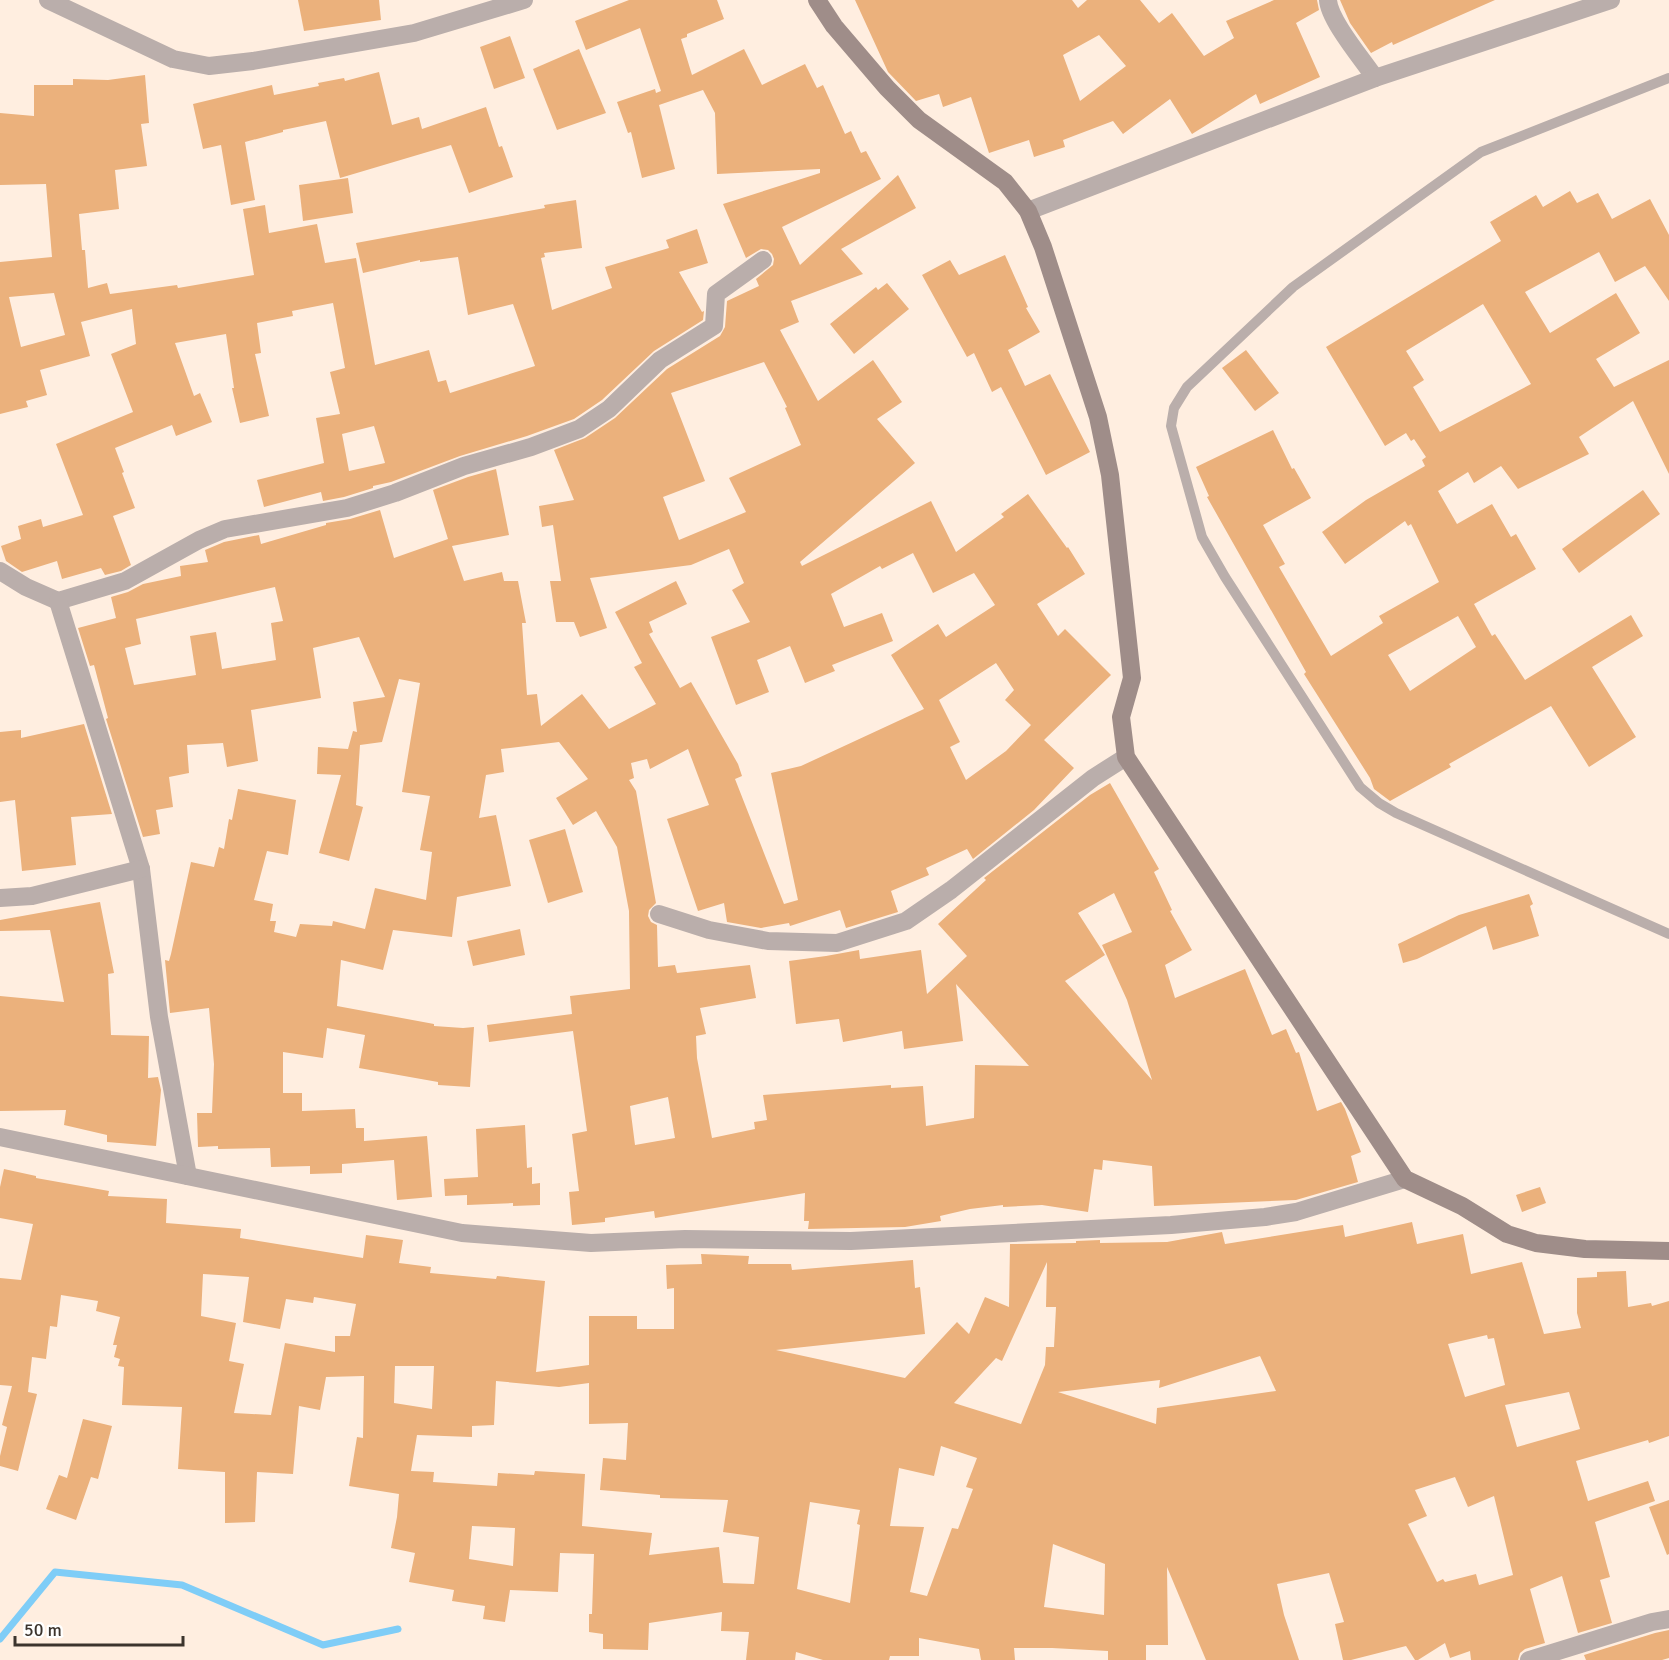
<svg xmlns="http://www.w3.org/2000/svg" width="1669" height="1660" font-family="Signika,sans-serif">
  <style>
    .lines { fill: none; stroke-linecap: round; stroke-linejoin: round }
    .stream { stroke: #7fcdf7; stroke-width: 7 }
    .building { fill: #ebb17c; fill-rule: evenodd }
    .lane { stroke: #baaeab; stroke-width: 10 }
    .street { stroke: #baaeab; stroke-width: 18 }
    .secondary { stroke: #9f8d89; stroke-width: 18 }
  </style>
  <rect width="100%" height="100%" fill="#ffeee0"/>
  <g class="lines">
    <polyline class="stream" points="0,1639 55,1572 182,1585 323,1645 398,1629"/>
  </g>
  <g class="building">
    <polygon points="298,0 379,0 381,20 304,31"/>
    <path d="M629,0h88l7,19 -37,15v3l-6,2 11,36 52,-26 18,36 43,-21 12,24 6,-3 22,49 6,-3 10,22 5,-2 15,28 -99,48 18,38 98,-90 18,33 -75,41 22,25 -72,27 8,21 -19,8 38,71 55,-41 29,42 -25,17 38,44 -115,99 2,4 129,-65 25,51 48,-35 -3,-3 27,-20 39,54 1,-1 17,27 -48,30 21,32 7,-7 46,46 -67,65 30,28 -40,42 -61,49 -6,-10 -41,19 3,7 -38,16 7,21 -52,16 -6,-18 -50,16 -1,-3 -28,5 -34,-6 -3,-19 -26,8 -31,-92 42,-14 -21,-56 -38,20 -3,-10 -16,4 3,15 -5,2 7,11 20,112 -7,7 -1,6 3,6 6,3 1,42 17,-2 2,8 73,-8 6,33 -56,10 6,26 -10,2 1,22 15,80 43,-9 -1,-7 13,-2 -4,-25 128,-10v3l32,-2 3,40 48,-8 1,-53 54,1 -73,-82 7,57 -59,8 -2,-18 -59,11 -4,-23 -43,5 -7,-63 37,-5 33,-6 1,9 61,-9 6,44 40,-38 -29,-32 48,-44 -2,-2 106,-83 20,-12 49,86 -5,3 18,38 -2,1 22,39 -27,15 10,33 70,-29 27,66 14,-6 10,24 3,-1 18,59 24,-9 4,7 16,43 -10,4 7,26 -62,18 -142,6 -2,-40 -49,-6 -1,10 -8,-1 -6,43 -46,-7 -39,2v-2l-33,4 -30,7 1,5 -36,6 -97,2 1,-8h-5l1,-28 -150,25 -1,-7 -49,7v4l-33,3 -3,-33 10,-1 -7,-57 15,-3 -14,-100 -84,11 -2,-17 85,-11 -2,-18 60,-7 -1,-78 -12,-64 -21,-36 -23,14 -17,-27 32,-19 -29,-37 -58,7 3,23 -18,3 -7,43 17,-3 15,71 -54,11 -5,40 -59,-7 -10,40 -42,-10 -4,46 97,18v2l29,2 11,-1 -4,60 -32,-2v-3l-79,-14 6,-33 -38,-7 -4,30 -40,-6v41h19v18l53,-2 1,19h8v13l63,-5 5,61 -35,3 -3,-40 -52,4v9l-32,1v-8l-39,1 -1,-19 -52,1v-3l-20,1 -1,-34h15l2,-49 -5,-56 -39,5 -5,-53 4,1 2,-7 20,-92 23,5 5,-20 5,2 5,-30 3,1 6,-31 58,11 -8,55 -21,-4 -13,49 19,4 -3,17h6l-2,11 22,5 4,-13 32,2 1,-5 32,8 10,-41 51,12 6,-48 -12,-2 10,-54 -28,-4 18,-109 -21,-4 -17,63 -22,3 -4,60 7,2 -14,54 -30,-8 22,-78 -24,-1 1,-27 30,2 5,-18 4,1 -4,-30 32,-5 -26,-60 -46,11 8,50 -70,12 7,51 -31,6 -4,-24 -36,2 2,28 -20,4 4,30 -17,3 4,24 -17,3 -37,-118 2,-1 -14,-53 -4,1 -12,-38 38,-10 -5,-21 17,-5 15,-8 38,-8 -1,-10 28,-4 -3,-12 19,-8 35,-7 2,9 65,-19v-2l24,-4 30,-9 14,48 54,-19 -15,-49 35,-13 28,-8 13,66 -57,11 12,35 38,-9 2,9h14l8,42h-4l5,72 10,-1 4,32 41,-32 27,35 47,-25 -22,-37 8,-4 -27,-51 61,-31 11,23 -38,18 4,10 -4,2 31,54 11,-6 47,82 4,12 -7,3 49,125 14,-4 -27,-127 30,-7 123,-57 -33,-54 47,-31 8,13 49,-32 -21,-32 -41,20 -20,-40 -31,16 -2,-3 -49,28 13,33 38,-14 11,28 -61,24 3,6 -30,12 -15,-37 -33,14 12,32 -33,13 -25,-68 39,-15 -18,-32 12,-7 -15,-34 -38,16 -101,13 17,50 -27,9 -6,-15h-18l-6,-41h11l-8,-56 -11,2 -3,-21 35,-6 -20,-50 31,-12 30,-20 52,-49 53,-33 5,-9 2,-26 32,-15 -3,-7 17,-14 1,-6 -2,-5 -4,-4 -7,-1 -15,9 -23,-54 97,-31v-4l-103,5 -2,-61 -12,-23 -44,15 16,64 -33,9 -11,-46 -3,1 -11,-31 38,-13 1,4 5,-2 -21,-63 -54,22 -11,-29zM764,362l23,45 -2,1 16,37 -72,33 17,34 -67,28 -16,-43 42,-16 -34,-88zM275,587l8,34 -12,2 5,37 -54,9 -6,-37 -26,4 6,39 -62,10 -9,-37 16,-4 -5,-25zM996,663l18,27 -9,10 26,25 -25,26 -40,29 -16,-33 10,-5 -21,-42zM1114,893l18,39 -30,13 25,55 25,80 -87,-99 40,-26 -27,-42zM668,1097l7,41 -40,7 -5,-39z"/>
    <path d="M855,0h217l6,8 9,-8h53l19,23 13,-10 32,43 30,-18 -8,-17 48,-21h43l2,10 -23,13 24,54 -60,27 -4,-10 -64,40 -22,-35 -47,35 -10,-13 -50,19 2,7 -31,10 -5,-17 -40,13 -18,-56 -28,10 -4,-13 -23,7 -28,-29zM1099,35l27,31 -46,35 -17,-46z"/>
    <polygon points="1340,0 1495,0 1393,45 1392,42 1371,53 1350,23"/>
    <polygon points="510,36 525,78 494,89 480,47"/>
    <polygon points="579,49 606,113 557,130 533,69"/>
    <polygon points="379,72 392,125 419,117 422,129 486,107 499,147 502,146 513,177 469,193 451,145 340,178 326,121 283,130 283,132 245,142 255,200 231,205 221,145 203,149 193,104 272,85 274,95 319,86 318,83 344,78 345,81"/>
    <path d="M145,75l4,48 -8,1 6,42 -32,4 4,39 -40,5 3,36h3l3,38 19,-5 3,11 67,-9 1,3 76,-13 -11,-66 22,-4 4,28 48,-9 8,39 31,-5 19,107 54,-15 9,32 8,-2 4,13 85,-27 -22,-62 -45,11 -10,-58 -38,5v-2l-57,13 -7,-30 189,-35 -1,-3 32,-5 6,48 -38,5 1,4 -4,1 11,52 60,-22 -7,-21 64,-19 -3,-8 31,-11 11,34 -29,9 23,40 2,-1 -1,9 -49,31 -52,49 -28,19 -47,17 -67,20 -69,26 -18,4v2l-29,9 -21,4 -2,-9 -57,15 -7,-27 67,-17 -8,-45 24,-4 -10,-42 15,-4 -12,-65 -41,8 1,5 -36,7 4,30 -6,1 14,62 -29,7 -8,-35h2l-8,-54 -51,9 19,53 6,-3 12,29 -36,14 -4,-11 -57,23 9,24 -2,1 13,35 -22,8 18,49 -10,6 -16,4 -4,-7 -39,11 -5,-18 -35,11 -16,-11 -5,-15 20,-7 -3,-13 23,-7 2,8 40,-12 -27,-71 77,-32 -22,-58 25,-10 -4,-35 -51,13 9,34 -50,14 7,25 -21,6 2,6 -28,7v-152l52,-5 -6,-73 -46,1v-72l34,3v-31h39v-6l35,1zM54,293l11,42 -44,12 -12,-50zM374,426l11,37 -36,8 -7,-37z"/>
    <polygon points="348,178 353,213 303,221 299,185"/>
    <path d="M1570,191l7,12 21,-10 14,26 38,-20 19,36v66l-24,-35 -30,16 -16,-30 -74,40 25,41 66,-40 24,40 -44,26 18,28 55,-27v114l-36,-73 -54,36 10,17 -71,35 -17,-23 -27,17 -6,-11 -30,19 19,33 35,-20 19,33 5,-3 20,35 -62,35 18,32 3,-2 30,46 106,-65 12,21 -51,31 44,70 -47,30 -38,-61 -102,58 2,3 -61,34 -16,-12 -4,-11 -66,-104 2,-2 -99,-175 2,-1 -13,-29 77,-37 19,39 2,-1 17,30 -48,27 22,39 -6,3 52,89 52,-33 -4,-7 60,-34 -28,-58 -3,2 -3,-5 -60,43 -23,-32 44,-32 59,-34 -3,-6 4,-3 -12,-18 -3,2 -5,-8 -21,13 -59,-99 175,-106 -11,-19 46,-27 7,12zM1483,304l48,80 -91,48 -27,-45 11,-7 -18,-29zM1458,616l18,31 -66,44 -22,-36z"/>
    <polygon points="1005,255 1028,307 1026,308 1040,332 1008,350 1025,386 1050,374 1090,452 1046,475 1001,387 992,392 974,353 967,357 922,275 950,260 959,275"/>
    <polygon points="887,283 909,309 854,354 830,324 876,287 878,290"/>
    <polygon points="1246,350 1279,393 1255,411 1222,368"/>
    <polygon points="1643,490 1660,514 1579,573 1562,549"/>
    <polygon points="84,724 112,814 71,817 76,865 22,871 15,800 0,802 0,732 21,730 21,738"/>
    <polygon points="565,829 583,892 548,903 529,840"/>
    <polygon points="1529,894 1533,904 1530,906 1539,936 1493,950 1486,926 1417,959 1403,963 1398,944 1459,915"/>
    <polygon points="100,902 114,973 108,974 111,1035 149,1036 148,1078 158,1077 161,1090 156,1146 107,1142 107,1135 64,1125 66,1110 0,1111 0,996 64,1002 50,930 0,931 0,920"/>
    <polygon points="520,929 525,955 473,966 467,941"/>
    <polygon points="525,1125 527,1168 532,1167 532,1184 540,1183 540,1205 513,1206 513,1203 467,1205 467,1195 445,1196 444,1179 478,1177 476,1129"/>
    <path d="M4,1169l32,7v2l73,13 -1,5 59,3 -1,24 75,6 -1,9 123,20 3,-23 37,5 -4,23 32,4 -1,6 66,6 1,-3 48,5 -9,91 53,-7v-49h48v13h37v-41l-7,1 -1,-24 36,-1 -1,-10 48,2 -1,8h43l1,6 121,-10 2,28 5,-1 5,47 -149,16 129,28 52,-56 12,12 16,-37 24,10 1,-63 66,-1v-2l24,-1v3l67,-1 55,-10 3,12 118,-19 2,12 67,-15 5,22 46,-10 8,40 51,-12 22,72 37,-6 -4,-15v-35l20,-1v-5l29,-1 2,36 23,-4 1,3 17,-5v135l-20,7 -1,-3 -72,21 12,40 60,-20 7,20 -60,21 15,55 -10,3 12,43 -34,10 -16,-57 -32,13 15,54 -20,6 -5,4 -2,7h-47l-1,-9 -20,7 -5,-15 -27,17h-3l-9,-14 -55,14h-8l-8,-36 9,-2 -15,-49 -52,11 7,31 15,45h-93l-39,-93 1,78h-22v15h-38v-9l-56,-3h-38l1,12h-34l-2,-11 -60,-11v18h-29l-1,4h-66l-27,-8 -1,8h-49l3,-28 -28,-1 1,-19 -73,11 -1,27 -45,-1v-15l-14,-2v-18h3l2,-60 -34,-1 -2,39 -48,-2 -5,32 -22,-3 2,-13 -33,-5 2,-11 -45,-8 6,-29 -24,-5 6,-31 2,-23 -50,-8 8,-49 6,1 1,-62 -38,1 -6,33 -21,-4 -6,68 -36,-2 -2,50 -30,1v-51l-47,-3 4,-62 -60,-2 2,-38 -6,-1 2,-7 -6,-2 3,-12h-4l7,-28 -24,-6 2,-10 -37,-6 -4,32 -7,-1 -4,33 -14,-2 -4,35 9,2 -19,77 -18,-5v-10l7,-29 -5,-2 10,-39 -12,-1v-107l21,2 12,-56 -33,-6v-31zM1047,1262l-1,45h10l-2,40h-8l-1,18 -24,59 -67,-21 42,-45 6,3zM203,1274l46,3 -6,45 37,7 6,-30 27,4 1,-6 42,7 -6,32h-15v16l-50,-9 -14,72 -37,-2 10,-49 -15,-3 7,-38 -35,-7zM1487,1335l1,4 6,-1 11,47 -40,12 -17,-53zM1260,1356l16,35 -119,17 -1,16 -98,-32 102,-12 -1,8zM395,1366h39l-2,43 -38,-6zM496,1381l63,6 30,-4v41l39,-1 -2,37 -23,-2 -3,32 60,5v3l68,2 -5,32 36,5 -5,47 -31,-1 -4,-36 -70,8 3,-22 -70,-7 3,-52 -50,-3 -1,4 -36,-2 -1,13 -64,-4 1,-10 -23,-1 6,-36 55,2v-11l22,-1zM1569,1392l11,37 -63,18 -12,-42zM941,1446l36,12 -11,29 7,2 -15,40 -6,-1 -25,68 -17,-4 14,-65 -34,-1 9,-58 35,8zM1455,1477l13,30 26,-11 19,79 -34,10 -3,-11 -31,8 -2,-3 -6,3 -29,-58 19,-8 -12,-26zM810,1502l50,8 -3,14 3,1 -10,78 -53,-14zM472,1526l43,2 -2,38 -44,-7zM1053,1544l52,20 -1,51 -60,-8z"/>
    <polygon points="1540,1187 1546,1203 1522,1212 1516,1195"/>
    <polygon points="83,1419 112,1426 98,1479 91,1477 76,1520 46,1509 59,1475 67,1478"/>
    <polygon points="1669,1500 1669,1554 1667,1555 1649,1507"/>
    <polygon points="1669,1630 1669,1658 1662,1660 1586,1660 1584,1655 1655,1633"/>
  </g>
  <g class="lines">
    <polyline class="lane" points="1669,78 1481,152 1293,287 1187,387 1174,408 1171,426 1202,537 1225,577 1360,787 1379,803 1396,813 1669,934"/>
    <g class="street">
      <polyline points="48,0 173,59 209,66 253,61 414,33 524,0"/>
      <path d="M1328,0c1,20 35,60 47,78"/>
      <polyline points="1028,211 1375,78 1611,0"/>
      <polyline points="0,571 26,587 58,601 125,581 199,540 225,529 347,508 395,493 464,466 531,447 579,429 609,409 660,360 714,326 716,294 763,260"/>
      <polyline points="58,601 141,869 159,1017 188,1176"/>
      <polyline points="0,898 32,896 141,869"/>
      <polyline points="659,914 709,930 768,941 837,943 906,921 951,890 1093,778 1126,757"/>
      <polyline points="0,1137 462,1233 591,1243 685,1239 851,1241 1171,1225 1265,1217 1296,1212 1405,1179"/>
      <polyline points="1529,1660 1652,1622 1669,1619"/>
    </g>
    <polyline class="secondary" points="817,0 834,26 887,88 919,120 1005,182 1028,211 1043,247 1098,417 1110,475 1132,678 1121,717 1126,757 1405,1179 1462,1206 1507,1234 1536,1243 1585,1249 1669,1251"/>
  </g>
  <path d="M15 1636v9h168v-9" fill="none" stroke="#3c342d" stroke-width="3"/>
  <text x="24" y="1636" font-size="18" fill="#3c342d" stroke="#ffffff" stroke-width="4.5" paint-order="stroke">50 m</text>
</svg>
